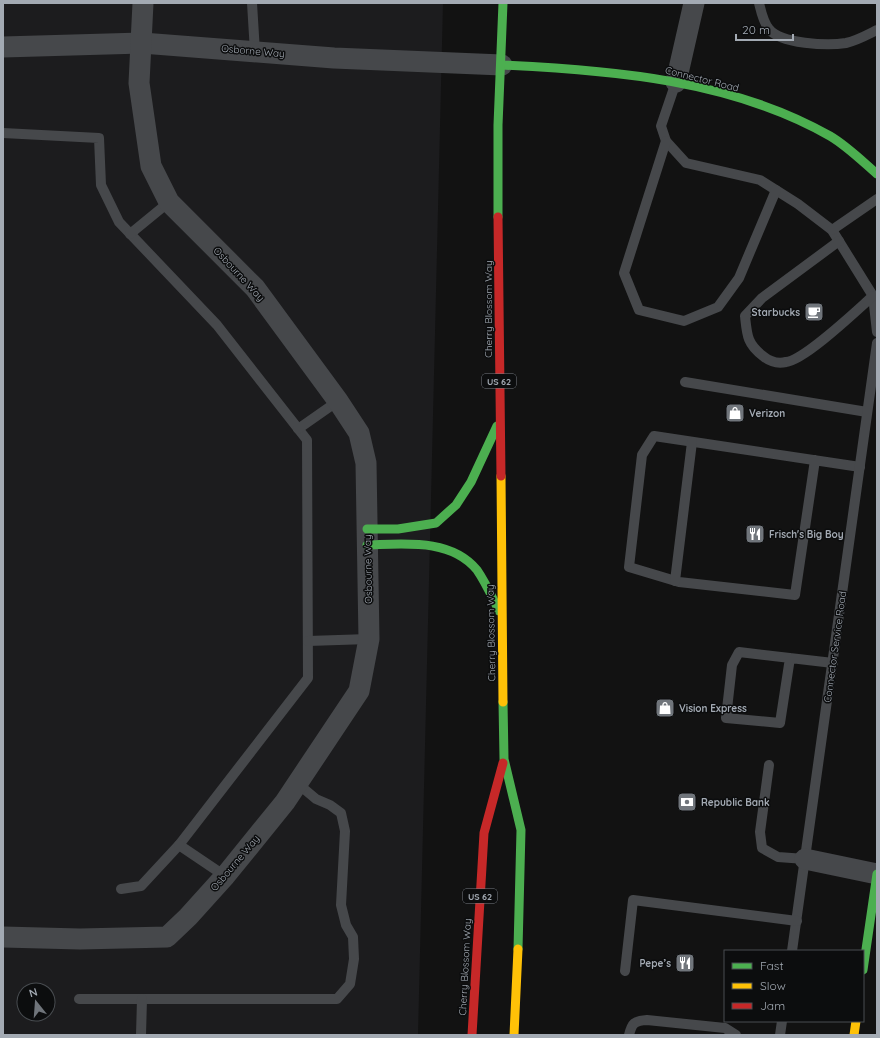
<svg xmlns="http://www.w3.org/2000/svg" width="880" height="1038" font-family="Quicksand,sans-serif">
  <style>
    .built { fill: #1c1c1e; fill-rule: evenodd }
    .lines { fill: none; stroke-linecap: round; stroke-linejoin: round }
    .lane { stroke: #46484b; stroke-width: 10 }
    .street { stroke: #46484b; stroke-width: 21 }
    .fast { stroke: #4caf50; stroke-width: 9 }
    .slow { stroke: #ffc107; stroke-width: 9 }
    .jam { stroke: #c62828; stroke-width: 9 }
    .labels { text-anchor: middle; dominant-baseline: central; stroke-width: 3; stroke-linejoin: round; paint-order: stroke }
    .shield { fill: #0c0d0e; stroke: #767b82; stroke-width: 1 }
    .shield-label { font-size: 9px; font-weight: bold; fill: #a3aab3 }
    .street-label { font-size: 10px; fill: #a3aab3; stroke: #0c0d0e }
    .poi-label { font-size: 10px; font-weight: bold; fill: #a3aab3; stroke: #0c0d0e; text-anchor: start }
  </style>
  <rect width="100%" height="100%" fill="#121212"/>
  <path class="built" d="M3,3h440l-25,1032h-415zM24,990h24v24h-24z"/>
  <g class="lines">
    <g class="lane">
      <polyline points="252,3 255,52"/>
      <path d="M759,3c2,8 4,19 10,26 11,15 59,17 77,14 10,-2 21,-8 31,-13"/>
      <polyline points="676,82 661,126 666,141 686,163 760,180 798,204 832,230 873,296 877,332"/>
      <polyline points="3,133 99,138 101,185 119,222 217,325 307,440 308,678 179,845 141,886 121,889"/>
      <polyline points="666,141 624,273 639,310 684,321 718,307 739,278 776,190"/>
      <polyline points="832,230 877,199"/>
      <polyline points="130,234 169,202"/>
      <path d="M839,241l-77,57 -17,18c2,19 2,28 18,40 6,5 14,8 23,6 19,-2 71,-52 87,-66"/>
      <polyline points="685,382 867,412"/>
      <polyline points="298,429 338,401"/>
      <polyline points="815,460 795,595 679,582 629,567 642,455 654,436 860,467"/>
      <polyline points="675,581 692,442"/>
      <polyline points="308,641 369,639"/>
      <polyline points="790,658 780,723 726,718 732,665 739,652 833,663"/>
      <polyline points="769,765 760,832 762,848 778,857 805,859"/>
      <polyline points="179,845 225,876"/>
      <polyline points="792,951 877,343"/>
      <polyline points="625,971 633,900 797,921"/>
      <polyline points="79,999 337,999 350,984 354,959 353,937 346,925 341,905 345,831 341,813 330,805 316,799 297,783"/>
      <polyline points="141,1035 142,999"/>
      <path d="M629,1035c3,-12 5,-14 18,-15l78,8 11,7"/>
      <polyline points="780,1035 782,1021"/>
    </g>
    <g class="street">
      <polyline points="3,47 142,43 334,58 502,65"/>
      <polyline points="676,82 694,3"/>
      <polyline points="805,859 877,874"/>
      <polyline points="3,937 80,939 167,937 188,917 225,876 285,802 359,691 369,639 366,463 359,433 338,401 255,288 169,202 151,166 139,83 143,3"/>
    </g>
    <g class="fast">
      <path d="M502,65c110,5 230,15 328,71 17,10 32,25 47,38"/>
      <polyline points="498,217 498,125 503,3"/>
      <polyline points="367,529 398,529 436,523 456,505 471,482 497,426"/>
      <path d="M367,545c37,-1 84,-7 110,25 9,13 15,27 22,41"/>
      <polyline points="503,702 504,759 521,830 518,949"/>
      <polyline points="863,970 877,874"/>
    </g>
    <g class="slow">
      <polyline points="501,476 503,702"/>
      <polyline points="514,1035 518,949"/>
      <polyline points="854,1035 856,1021"/>
    </g>
    <g class="jam">
      <polyline points="498,217 501,476"/>
      <polyline points="472,1035 484,833 503,763"/>
    </g>
  </g>
  <defs>
    <symbol id="cafe-square" viewBox="-11 -11 22 22"><rect x="-9" y="-9" width="18" height="18" rx="4" fill="#70757b" stroke="#0c0d0e"/><path d="M-5.5-4.5H6V0H3Q3 3.5 0 3.5H-2.5Q-5.5 3.5-5.5 0ZM3-3.2v2h1.7v-2ZM-6 4.5H4V6H-6Z" fill="#fff"/></symbol>
    <symbol id="shop-square" viewBox="-11 -11 22 22"><rect x="-9" y="-9" width="18" height="18" rx="4" fill="#70757b" stroke="#0c0d0e"/><path d="M-5-2.5h2.3a2.7 3.5 0 0 1 5.4 0H5L5.5 6h-11ZM-1.5-2.5h3a1.5 2.3 0 0 0-3 0Z" fill="#fff"/></symbol>
    <symbol id="restaurant-square" viewBox="-11 -11 22 22"><rect x="-9" y="-9" width="18" height="18" rx="4" fill="#70757b" stroke="#0c0d0e"/><path d="M-5-6h1v4h1v-4h1v4h1v-4h1v5L-1.5 .5V6h-2V.5L-5-1ZM5-6V6H3V1.5H1.5Q1.5-4 5-6Z" fill="#fff"/></symbol>
    <symbol id="bank-square" viewBox="-11 -11 22 22"><rect x="-9" y="-9" width="18" height="18" rx="4" fill="#70757b" stroke="#0c0d0e"/><path d="M-6-4H6V4H-6ZM0-2.3a2.3 2.3 0 1 0 0 4.6a2.3 2.3 0 1 0 0-4.6Z" fill="#fff"/></symbol>
  </defs>
  <g fill-rule="evenodd">
    <use href="#cafe-square" x="803" y="301" width="22" height="22"/>
    <use href="#shop-square" x="724" y="402" width="22" height="22"/>
    <use href="#restaurant-square" x="744" y="523" width="22" height="22"/>
    <use href="#shop-square" x="654" y="697" width="22" height="22"/>
    <use href="#bank-square" x="676" y="791" width="22" height="22"/>
    <use href="#restaurant-square" x="674" y="952" width="22" height="22"/>
  </g>
  <g class="labels">
    <g class="shield">
      <rect x="482" y="374" width="34" height="14" rx="3"/>
      <rect x="463" y="889" width="34" height="14" rx="3"/>
    </g>
    <g class="shield-label">
      <text x="499" y="381">US 62</text>
      <text x="480" y="896">US 62</text>
    </g>
    <g class="street-label">
      <text transform="translate(253 51) rotate(5)">Osborne Way</text>
      <text transform="translate(702 79) rotate(14)">Connector Road</text>
      <text transform="translate(239 274) rotate(47)">Osbourne Way</text>
      <text transform="translate(488 309) rotate(-90)">Cherry Blossom Way</text>
      <text transform="translate(368 569) rotate(-91)">Osbourne Way</text>
      <text transform="translate(491 633) rotate(-91)">Cherry Blossom Way</text>
      <text transform="translate(835 647) rotate(-82)">Connector Service Road</text>
      <text transform="translate(235 863) rotate(-50)">Osbourne Way</text>
      <text transform="translate(465 967) rotate(-87)">Cherry Blossom Way</text>
    </g>
    <g class="poi-label">
      <text x="800" y="312" text-anchor="end">Starbucks</text>
      <text x="749" y="413">Verizon</text>
      <text x="769" y="534">Frisch's Big Boy</text>
      <text x="679" y="708">Vision Express</text>
      <text x="701" y="802">Republic Bank</text>
      <text x="671" y="963" text-anchor="end">Pepe’s</text>
    </g>
  </g>
  <rect width="880" height="1038" fill="none" stroke="#a3aab3" stroke-width="8"/>
  <rect x="724" y="950" width="140" height="72" fill="#0c0d0e" stroke="#484c50"/>
  <rect x="732" y="963" width="20" height="6" fill="#4caf50" stroke="#484c50"/>
  <text x="760" y="970" font-size="12" fill="#a3aab3">Fast</text>
  <rect x="732" y="983" width="20" height="6" fill="#ffc107" stroke="#484c50"/>
  <text x="760" y="990" font-size="12" fill="#a3aab3">Slow</text>
  <rect x="732" y="1003" width="20" height="6" fill="#c62828" stroke="#484c50"/>
  <text x="760" y="1010" font-size="12" fill="#a3aab3">Jam</text>
  <g transform="translate(36 1002) rotate(343)"><circle r="19" fill="#0c0d0e" stroke="#484c50"/>
  <path d="M0-3L7 15L0 10L-7 15Z" fill="#70757b"/>
  <text y="-6" font-size="11" font-weight="bold" text-anchor="middle" fill="#a3aab3">N</text>
  </g>
  <path d="M736 34v6h57v-6" fill="none" stroke="#a3aab3" stroke-width="2"/>
  <text x="742" y="34" font-size="12" fill="#a3aab3" stroke="#0c0d0e" stroke-width="3" paint-order="stroke">20 m</text>
</svg>
